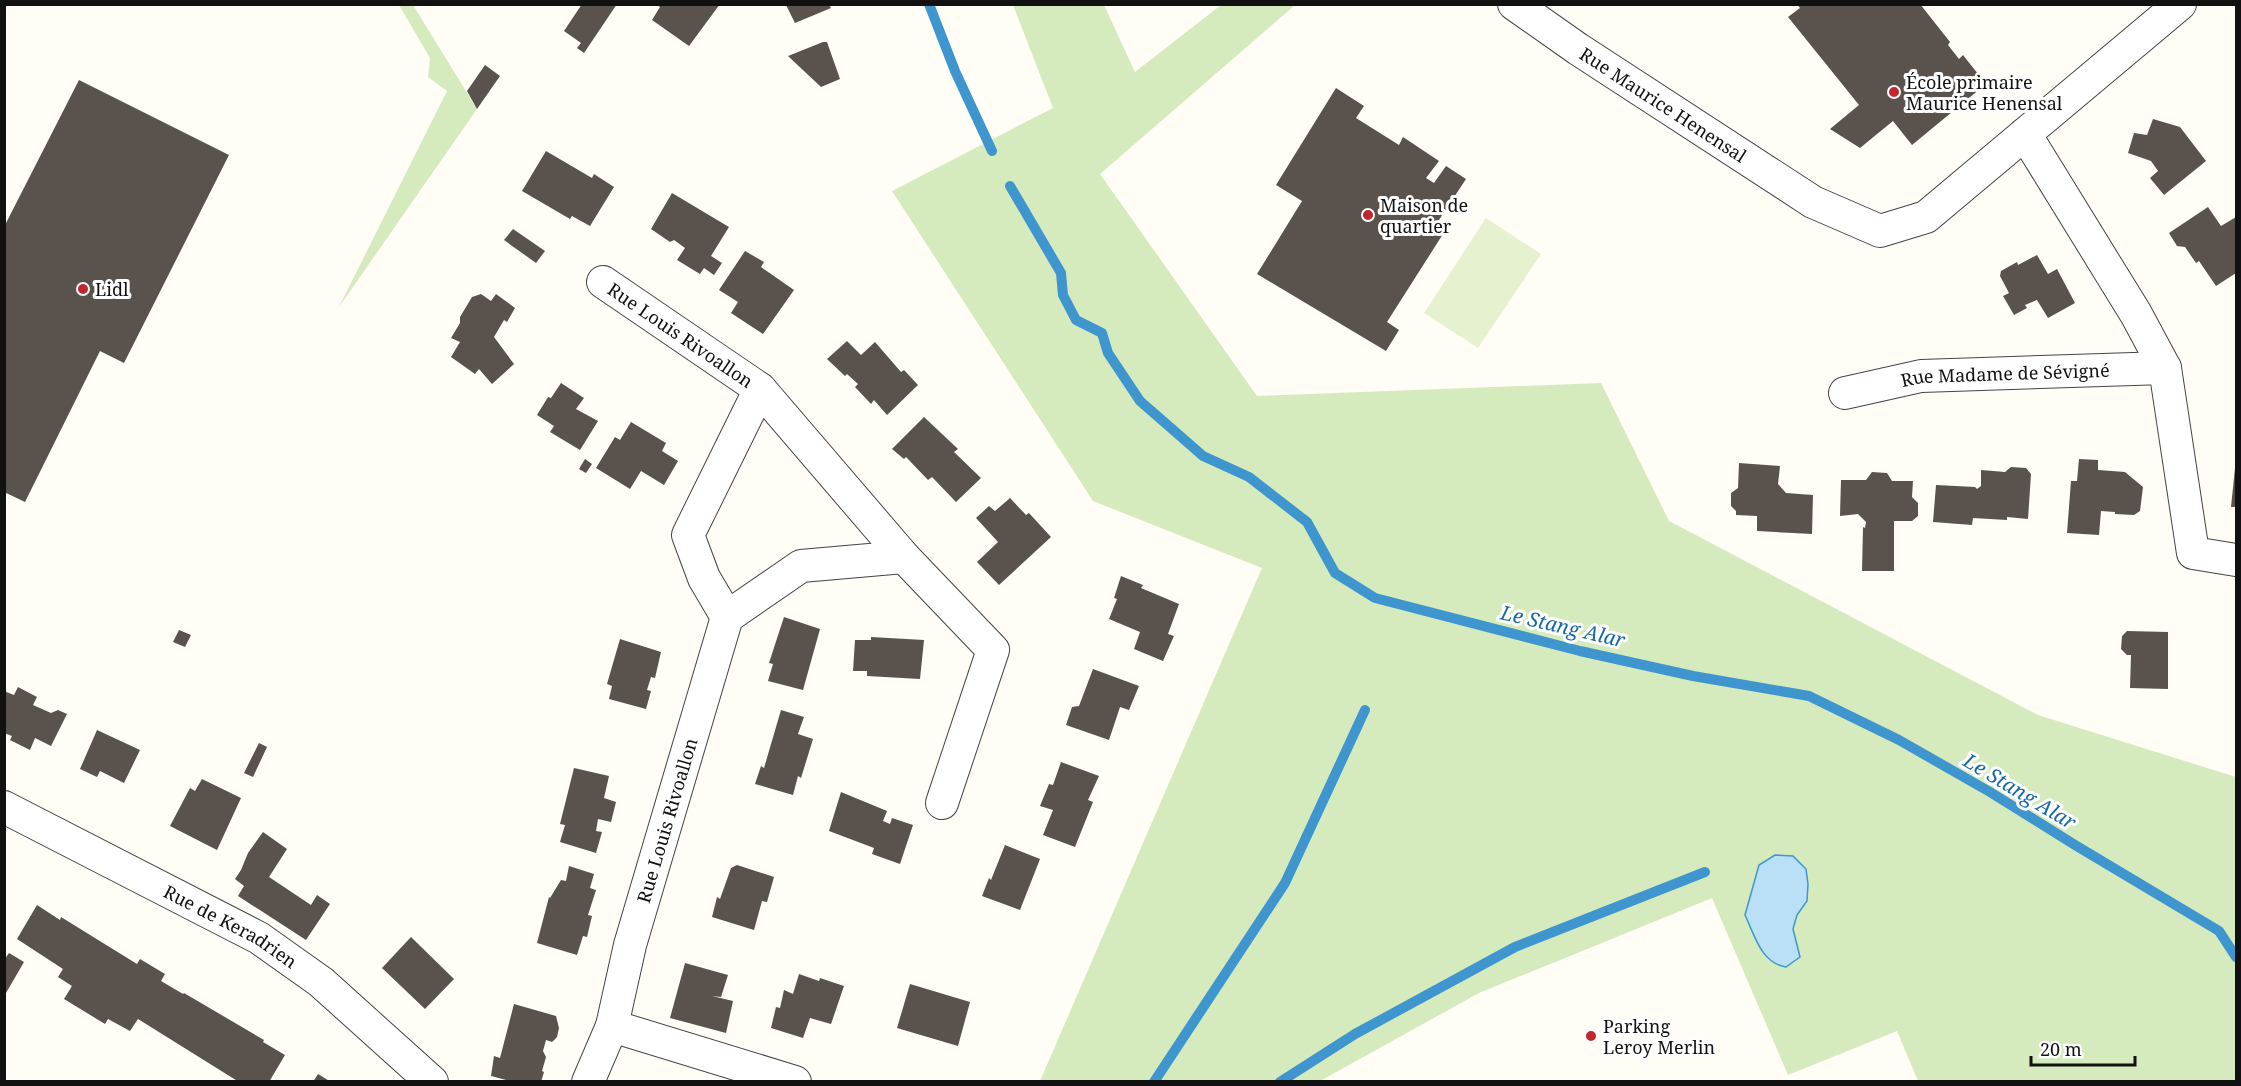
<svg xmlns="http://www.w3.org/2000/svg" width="2241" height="1086" font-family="'Noto Serif',serif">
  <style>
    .green { fill: #d5ebbd }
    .pitch { fill: #e6f2cf }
    .water { fill: #b9e0f7; stroke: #3f96cf; stroke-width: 1.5 }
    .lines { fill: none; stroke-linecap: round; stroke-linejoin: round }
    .stream { stroke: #3f96cf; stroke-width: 10 }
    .building { fill: #5a524d }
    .minor-casing { stroke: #444; stroke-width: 34 }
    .minor { stroke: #fff; stroke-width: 32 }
    .poi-dot { fill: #c4262e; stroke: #fff; stroke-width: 2 }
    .labels { text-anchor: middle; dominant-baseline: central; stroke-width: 6; stroke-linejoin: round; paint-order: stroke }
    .poi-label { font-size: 18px; fill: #111; stroke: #fff; text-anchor: start }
    .street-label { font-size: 18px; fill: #111; stroke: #fff }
    .water-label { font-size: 20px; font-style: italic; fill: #1768a6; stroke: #fff }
  </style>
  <rect width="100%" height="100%" fill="#fffdf5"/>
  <g class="green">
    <polygon points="399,5 413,5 477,109 339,307 447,91 428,77 430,58"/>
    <polygon points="1013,5 1104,5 1135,72 1221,5 1295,5 1100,174 1257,396 1601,383 1669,521 2038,715 2236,777 2236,1081 1918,1081 1897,1031 1788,1075 1712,898 1479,993 1320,1081 1040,1081 1262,568 1093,501 892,191 1053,108"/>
  </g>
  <polygon class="pitch" points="1486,218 1541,254 1478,348 1424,313"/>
  <path class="water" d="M1775,855l18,1 13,13 2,15 -1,17 -10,14 -4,14 7,28 -14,10c-25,-4 -31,-31 -41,-52l14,-50z"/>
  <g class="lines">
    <g class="stream">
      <polyline points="929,4 955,71 992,151"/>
      <polyline points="1010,186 1061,273 1063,295 1076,320 1102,333 1108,353 1140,401 1203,456 1249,477 1307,522 1335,573 1375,598 1580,651 1693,676 1809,696 1899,740 1990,792 2075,845 2219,931 2236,957"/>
      <polyline points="1154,1082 1285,883 1365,710"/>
      <polyline points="1280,1082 1355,1034 1515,947 1705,872"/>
    </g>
  </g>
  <g class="building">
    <polygon points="582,4 617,4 584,53 577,48 581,43 564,31"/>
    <polygon points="656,4 720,4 689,46 652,20 660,7"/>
    <polygon points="1797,4 1920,4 1950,42 1948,45 1959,59 1963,55 1986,84 1912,145 1893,121 1860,148 1830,129 1859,105 1788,17 1800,8"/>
    <polygon points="786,5 829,5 831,8 795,23"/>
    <polygon points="823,42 827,42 840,79 821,87 788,56"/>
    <polygon points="485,65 500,76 477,109 467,91"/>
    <polygon points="79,80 229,155 124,363 100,351 25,502 4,492 4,227"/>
    <polygon points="1336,88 1364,106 1356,118 1399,145 1403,137 1439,161 1426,178 1434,183 1446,166 1466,179 1433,229 1443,234 1387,322 1399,330 1386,351 1257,274 1302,201 1276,185"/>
    <polygon points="2153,119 2180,127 2206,161 2164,195 2150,178 2158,171 2151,161 2128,153 2134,133 2147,135"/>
    <polygon points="546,151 592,178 594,174 614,187 590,226 572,216 570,219 522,191"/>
    <polygon points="672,193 729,227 711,256 722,263 714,275 704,268 700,274 677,260 685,248 674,240 670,242 651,229"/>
    <polygon points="2208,207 2221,226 2236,217 2236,273 2216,286 2199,261 2196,263 2185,247 2177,246 2169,233"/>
    <polygon points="513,229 545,251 536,263 504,240"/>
    <polygon points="745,251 764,262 761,267 794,290 763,334 731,313 738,302 719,290"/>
    <polygon points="2037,255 2048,274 2057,269 2075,303 2048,318 2037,300 2025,305 2027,308 2014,315 2003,296 2009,293 2000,276 2001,271 2017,262 2018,265"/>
    <polygon points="481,294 491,301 496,294 515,308 507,322 504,320 494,337 514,364 492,384 479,369 475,374 451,357 460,342 451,338 460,323 460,317 472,297"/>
    <polygon points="847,341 861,355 875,342 901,372 904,370 918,385 887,415 874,400 871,404 855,387 858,384 847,374 845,376 827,359"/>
    <polygon points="561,383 584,398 576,409 598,421 580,450 550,432 554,426 537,415 548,397 551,398"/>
    <polygon points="924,417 958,449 954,452 981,478 956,502 932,477 928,480 906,457 904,459 892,449"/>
    <polygon points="631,422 666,443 662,451 678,461 664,485 641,471 630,489 596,468 615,437 620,440"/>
    <polygon points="585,459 592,464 586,473 579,469"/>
    <polygon points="2079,459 2098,460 2098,470 2125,472 2143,487 2140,511 2134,515 2115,514 2115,512 2101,511 2099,535 2067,533 2071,481 2077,481"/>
    <polygon points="1739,463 1780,466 1778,484 1786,493 1813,495 1812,534 1757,531 1757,516 1736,515 1736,511 1731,506 1731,493 1738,488"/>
    <polygon points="2011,467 2026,468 2031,474 2028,519 2007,517 2007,520 1973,518 1972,525 1933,522 1936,485 1975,487 1977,489 1981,486 1981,470 2005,472"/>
    <polygon points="2235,468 2236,468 2236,507 2231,507"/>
    <polygon points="1872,472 1887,473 1892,481 1913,481 1912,497 1918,503 1918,516 1912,521 1894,521 1894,571 1862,571 1863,527 1865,528 1866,522 1858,514 1840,516 1841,480 1866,480"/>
    <polygon points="1010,498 1026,515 1029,513 1051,537 999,585 977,562 998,542 976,518 989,506 995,511"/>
    <polygon points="1121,576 1143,585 1141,588 1179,604 1168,634 1174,636 1163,661 1134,649 1140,632 1109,619 1117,599 1114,598"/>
    <polygon points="784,617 820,629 803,690 768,681 773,664 769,663"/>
    <polygon points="179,630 191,635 185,647 173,642"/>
    <polygon points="2127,631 2168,632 2168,689 2130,688 2131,655 2127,655 2121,649 2122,636"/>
    <polygon points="871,637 924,640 920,679 867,676 867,671 853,671 855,640 871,640"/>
    <polygon points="620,639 661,652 655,678 651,677 647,690 651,691 646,709 609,699 612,686 607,684"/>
    <polygon points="1093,669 1139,686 1129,710 1120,707 1109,740 1066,725 1072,707 1079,706"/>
    <polygon points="18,687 37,697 33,705 51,713 58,710 67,714 51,746 35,738 30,750 10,740 12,736 4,733 4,691 14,695"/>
    <polygon points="781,710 804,717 798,734 813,739 801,778 798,776 793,795 755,784 761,766 764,768"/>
    <polygon points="97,730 140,750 124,783 100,771 97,777 80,769"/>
    <polygon points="259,743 267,747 253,777 244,773"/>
    <polygon points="1061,762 1099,776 1088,800 1093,802 1075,847 1043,835 1053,810 1040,806 1049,784 1053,785"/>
    <polygon points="574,768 609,776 604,798 616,802 611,822 598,819 596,831 602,832 596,853 560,842 565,825 560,824"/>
    <polygon points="202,779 241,798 217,850 170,826 190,788 195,791"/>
    <polygon points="841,792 887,811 883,821 890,824 892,818 913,825 900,864 872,854 874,848 829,831"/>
    <polygon points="263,832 287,849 269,877 311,905 317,895 330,904 306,940 238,896 244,886 235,879 241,870 248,853"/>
    <polygon points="1005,845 1040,859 1020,910 982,896 989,878 991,880"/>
    <polygon points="737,865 774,877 767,902 762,901 754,930 712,917 717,897 720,899 731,868"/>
    <polygon points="569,866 594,874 590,888 596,890 588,915 592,916 587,937 583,936 577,955 537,943 549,897 550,898 561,880 566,881"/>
    <polygon points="37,905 60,920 61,917 137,964 140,959 165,974 161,981 183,994 184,993 264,1040 263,1042 285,1055 269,1082 239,1082 138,1019 130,1031 108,1019 105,1024 64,999 72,986 58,977 63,969 17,939"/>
    <polygon points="411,937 454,979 425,1009 382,968"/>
    <polygon points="9,953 24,962 6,993 4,960"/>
    <polygon points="685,963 728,975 721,997 712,996 733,1001 726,1033 670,1018"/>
    <polygon points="799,974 819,981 820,978 844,986 831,1024 810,1018 803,1038 771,1028 776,1007 780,1008 784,990 793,994"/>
    <polygon points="910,984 970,1002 958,1046 897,1028"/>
    <polygon points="514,1004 556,1016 559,1028 557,1037 552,1042 546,1040 543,1051 546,1057 542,1071 544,1072 541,1082 514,1082 491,1076 494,1056 500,1058"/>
    <polygon points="318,1074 331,1082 313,1082"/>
  </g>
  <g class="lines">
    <defs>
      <g id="minor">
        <path id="s1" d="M1514,4l64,45 235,153 67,29 46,-14 254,-213"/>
        <polyline points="2025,134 2136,314 2165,368 2193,553 2236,560"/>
        <path id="s2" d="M603,282l157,107"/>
        <path id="s3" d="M1845,393l76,-17 244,-8"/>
        <polyline points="727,617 704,578 688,535 760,389 904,557"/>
        <path id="s4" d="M4,807l255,131 62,44 111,100"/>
        <polyline points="612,1026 795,1082"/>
        <path id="s5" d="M588,1082l24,-56 18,-81 97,-328 74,-51 103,-9 89,93 -51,153"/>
      </g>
    </defs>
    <use href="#minor" class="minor-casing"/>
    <use href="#minor" class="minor"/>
  </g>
  <g class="poi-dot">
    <circle cx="1894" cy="92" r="6"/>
    <circle cx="1368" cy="215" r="6"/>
    <circle cx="83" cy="289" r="6"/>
    <circle cx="1591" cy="1036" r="6"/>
  </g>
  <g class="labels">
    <g class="poi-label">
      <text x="1906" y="82">École primaire<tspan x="1906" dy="21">Maurice Henensal</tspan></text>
      <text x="1380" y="205">Maison de<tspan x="1380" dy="21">quartier</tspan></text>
      <text x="95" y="289">Lidl</text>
      <text x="1603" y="1026">Parking<tspan x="1603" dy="21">Leroy Merlin</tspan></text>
    </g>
    <g class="street-label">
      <text stroke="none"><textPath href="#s1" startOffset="180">Rue Maurice Henensal</textPath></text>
      <text stroke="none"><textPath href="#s2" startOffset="94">Rue Louis Rivoallon</textPath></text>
      <text stroke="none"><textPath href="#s3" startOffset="162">Rue Madame de Sévigné</textPath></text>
      <text stroke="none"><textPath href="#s5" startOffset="274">Rue Louis Rivoallon</textPath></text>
      <text stroke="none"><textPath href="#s4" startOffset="256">Rue de Keradrien</textPath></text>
    </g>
    <g class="water-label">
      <text transform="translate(1563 626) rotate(13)">Le Stang Alar</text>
      <text transform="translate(2020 791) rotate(31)">Le Stang Alar</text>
    </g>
  </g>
  <rect width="2241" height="1086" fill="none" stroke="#111111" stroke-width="12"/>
  <path d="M2031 1056v9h104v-9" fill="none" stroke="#111111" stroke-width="3"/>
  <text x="2040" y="1056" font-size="18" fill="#111111" stroke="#ffffff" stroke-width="4.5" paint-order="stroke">20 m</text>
</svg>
